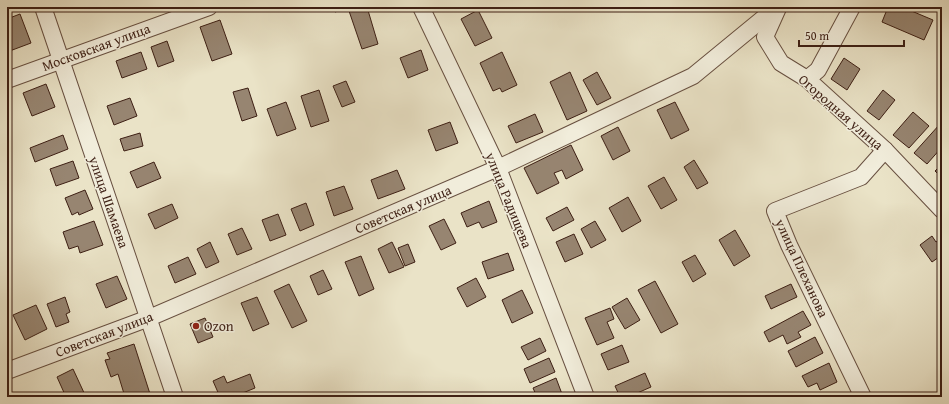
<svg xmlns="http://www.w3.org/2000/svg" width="949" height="404" font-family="'Gentium Book Plus',serif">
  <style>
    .building { fill: #978571; stroke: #3d1f14 }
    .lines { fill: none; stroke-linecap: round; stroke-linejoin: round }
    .minor-casing { stroke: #685041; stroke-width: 18 }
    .minor { stroke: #f1eddb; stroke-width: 16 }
    .poi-dot { fill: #8f2418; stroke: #f1eddb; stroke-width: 1.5 }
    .labels { text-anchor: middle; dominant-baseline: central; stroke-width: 3; stroke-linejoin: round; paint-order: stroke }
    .street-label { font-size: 14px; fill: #3d1f14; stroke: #f1eddb }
    .poi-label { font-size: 14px; fill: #3d1f14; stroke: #f1eddb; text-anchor: start }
  </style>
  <rect width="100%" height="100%" fill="#eae3c7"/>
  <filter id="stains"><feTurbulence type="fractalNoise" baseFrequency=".005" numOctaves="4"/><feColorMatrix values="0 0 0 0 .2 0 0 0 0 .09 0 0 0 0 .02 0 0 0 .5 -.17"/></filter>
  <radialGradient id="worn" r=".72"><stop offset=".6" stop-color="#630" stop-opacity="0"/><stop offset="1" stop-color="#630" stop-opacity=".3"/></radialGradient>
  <g class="building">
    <polygon points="334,7 367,7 378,44 362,49 348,8 335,12"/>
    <polygon points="888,7 902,7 933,20 924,40 882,22"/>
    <polygon points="478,10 492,38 475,46 461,19"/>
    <polygon points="20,14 31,43 7,52 7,19"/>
    <polygon points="220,20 232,54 212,61 200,27"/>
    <polygon points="167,41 174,61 158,67 151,47"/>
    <polygon points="421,50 428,70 408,78 400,58"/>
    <polygon points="141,52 147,69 122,78 116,61"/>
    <polygon points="502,52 517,85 502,92 500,88 493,91 480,63"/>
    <polygon points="844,58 860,69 847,90 831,79"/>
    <polygon points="570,72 587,111 567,120 550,82"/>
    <polygon points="597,72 611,98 597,105 583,80"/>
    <polygon points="346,81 355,102 342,107 333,86"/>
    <polygon points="46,84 55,107 32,116 23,93"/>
    <polygon points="248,88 257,116 242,121 233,92"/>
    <polygon points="319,90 329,121 311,127 301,96"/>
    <polygon points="883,90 895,100 879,120 867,111"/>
    <polygon points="130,98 137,116 114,125 107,106"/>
    <polygon points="286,102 296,129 277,136 267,109"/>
    <polygon points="675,102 689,130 671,139 657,110"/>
    <polygon points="913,112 929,126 909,148 893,135"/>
    <polygon points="535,114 543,132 516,143 508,126"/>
    <polygon points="450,122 458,143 436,151 428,130"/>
    <polygon points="940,124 942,125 942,147 927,164 914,153"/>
    <polygon points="618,127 630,151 613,160 601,136"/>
    <polygon points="140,133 143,146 124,151 120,139"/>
    <polygon points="63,135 68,149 35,162 30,148"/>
    <polygon points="571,145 583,170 566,179 562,170 554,173 559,183 537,194 524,168"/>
    <polygon points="694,160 708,183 697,189 684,167"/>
    <polygon points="73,161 79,178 56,186 50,169"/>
    <polygon points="154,162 161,178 137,188 130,172"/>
    <polygon points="942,164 942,178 935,171"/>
    <polygon points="397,170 405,189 378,199 371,180"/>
    <polygon points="664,177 677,200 661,209 648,186"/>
    <polygon points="344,186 353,209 334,216 326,192"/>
    <polygon points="85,190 93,209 79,215 78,212 72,215 65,198"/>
    <polygon points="628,197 641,221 622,232 609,208"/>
    <polygon points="489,201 497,222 482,228 479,222 467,227 461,213"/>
    <polygon points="306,203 314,225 300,231 291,209"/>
    <polygon points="172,204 178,218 155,229 148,214"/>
    <polygon points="567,207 574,220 553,231 546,218"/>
    <polygon points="278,214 286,235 270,241 262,220"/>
    <polygon points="444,219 456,243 441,250 429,226"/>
    <polygon points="94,221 103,245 80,253 78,246 69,249 63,232"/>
    <polygon points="595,221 606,240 591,248 581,229"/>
    <polygon points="242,228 252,249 237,255 228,234"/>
    <polygon points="735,230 750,256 734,266 719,240"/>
    <polygon points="574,234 583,254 565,262 556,242"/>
    <polygon points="932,236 936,242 942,238 942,255 932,262 920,245"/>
    <polygon points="210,242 219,262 206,268 197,249"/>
    <polygon points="392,242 404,267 389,273 378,249"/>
    <polygon points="408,244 415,262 405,266 398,248"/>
    <polygon points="508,253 514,270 488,279 482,262"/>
    <polygon points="695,255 706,274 693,282 682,262"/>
    <polygon points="361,256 374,289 359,296 345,262"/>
    <polygon points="188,257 196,274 175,283 168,266"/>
    <polygon points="323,270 332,289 318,295 310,276"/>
    <polygon points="117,276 127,299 106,308 96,284"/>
    <polygon points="476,278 486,297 467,307 457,288"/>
    <polygon points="655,281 678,324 661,333 638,290"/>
    <polygon points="289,284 307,321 292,328 274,291"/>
    <polygon points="791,284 797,297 771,309 765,296"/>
    <polygon points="522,290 533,313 512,323 502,300"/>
    <polygon points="65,297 70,312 66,314 69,322 56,327 47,304"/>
    <polygon points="257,297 269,324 253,331 241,303"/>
    <polygon points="627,298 640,320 625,329 612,307"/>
    <polygon points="36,305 47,329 25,340 13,315"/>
    <polygon points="610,308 614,319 607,322 614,338 597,345 585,318"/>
    <polygon points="803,311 811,325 798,332 801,337 787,344 783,335 769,342 764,332"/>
    <polygon points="205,318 213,337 198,343 190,324"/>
    <polygon points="815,337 823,353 796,367 788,351"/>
    <polygon points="540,338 546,351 528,360 521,347"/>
    <polygon points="134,344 151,397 125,397 118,374 111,377 105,360 110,359 107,353"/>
    <polygon points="622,345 629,362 608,370 601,354"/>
    <polygon points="549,358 555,372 530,383 524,369"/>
    <polygon points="829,363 837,382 820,390 817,383 808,387 802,376"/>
    <polygon points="73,369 86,397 66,397 57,377"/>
    <polygon points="645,373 651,387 635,394 637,397 620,397 615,386"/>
    <polygon points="250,374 255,388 233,397 220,397 213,381 224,376 227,383"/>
    <polygon points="556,378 562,394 556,397 537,397 533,388"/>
  </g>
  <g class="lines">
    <defs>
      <g id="minor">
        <polyline points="43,7 175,397"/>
        <polyline points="421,7 498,168 586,397"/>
        <polyline points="778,8 765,37 781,63 807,79 885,150 942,210"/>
        <polyline points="807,79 818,70 852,7"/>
        <polyline points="7,80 209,7"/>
        <polyline points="7,371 149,318 498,168 693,76 777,7"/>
        <polyline points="863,397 789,245 775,211 861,177 885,150"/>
      </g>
    </defs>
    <use href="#minor" class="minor-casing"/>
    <use href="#minor" class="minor"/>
  </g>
  <circle class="poi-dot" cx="196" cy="326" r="4"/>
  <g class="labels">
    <g class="street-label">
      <text transform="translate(96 47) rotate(-20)">Московская улица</text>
      <text transform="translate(841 112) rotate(41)">Огородная улица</text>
      <text transform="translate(509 200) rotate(68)">улица Радищева</text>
      <text transform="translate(109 202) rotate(71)">улица Шамаева</text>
      <text transform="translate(403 209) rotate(-23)">Советская улица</text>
      <text transform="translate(802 268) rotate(65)">улица Плеханова</text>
      <text transform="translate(104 334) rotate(-21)">Советская улица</text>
    </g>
    <g class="poi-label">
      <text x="204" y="326">Ozon</text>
    </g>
  </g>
  <rect width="949" height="404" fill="none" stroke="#eae3c7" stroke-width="24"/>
  <rect x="8" y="8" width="933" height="388" fill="none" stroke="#3d1f14" stroke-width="2"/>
  <rect x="12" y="12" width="925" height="380" fill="none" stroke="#3d1f14"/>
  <path d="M799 40v6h105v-6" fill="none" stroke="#3d1f14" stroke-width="2"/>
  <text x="805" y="40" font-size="12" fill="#3d1f14" stroke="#f1eddb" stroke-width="3" paint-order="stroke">50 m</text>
  <rect width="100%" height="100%" filter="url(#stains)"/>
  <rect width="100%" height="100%" fill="url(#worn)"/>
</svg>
